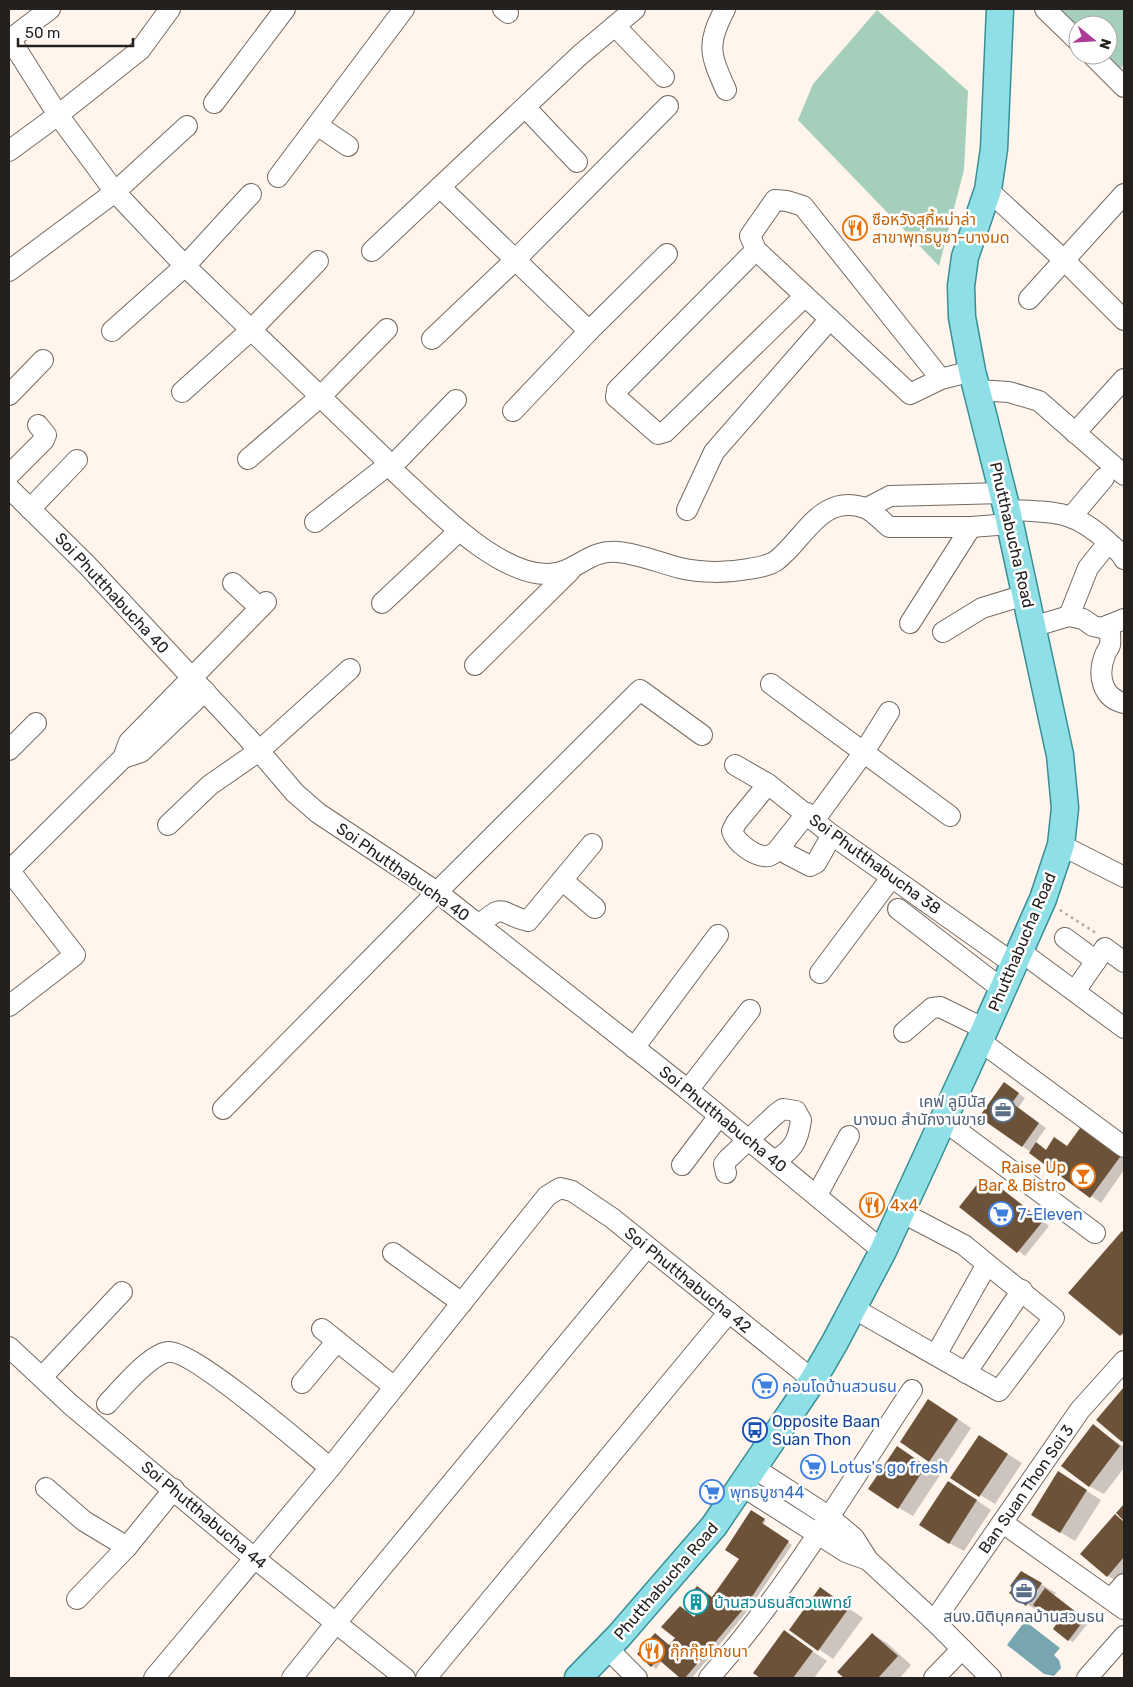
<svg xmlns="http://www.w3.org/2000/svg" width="1133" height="1687" font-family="Rubik,'Noto Sans Thai',sans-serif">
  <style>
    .forest { fill: #a6cfbb }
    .water { fill: #78a6b0 }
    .shadow { fill: #0003 }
    .building { fill: #6d523a }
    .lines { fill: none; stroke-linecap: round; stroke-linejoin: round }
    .minor-casing { stroke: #746a61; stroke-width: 22 }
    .major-casing { stroke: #388f95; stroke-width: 29 }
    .path { stroke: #b0a8a2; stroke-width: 2.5; stroke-dasharray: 2.5 4; stroke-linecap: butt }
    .minor { stroke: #fff; stroke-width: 20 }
    .major { stroke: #8ee0e6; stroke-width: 26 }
    .labels { text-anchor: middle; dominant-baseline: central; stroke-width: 5; stroke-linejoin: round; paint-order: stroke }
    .food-label { font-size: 16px; fill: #c56008; stroke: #fff; text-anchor: start }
    .street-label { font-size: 16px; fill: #24201d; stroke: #fff }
    .service-label { font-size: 16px; fill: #4e5e75; stroke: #fff; text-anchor: end }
    .shop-label { font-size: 16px; fill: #366cbe; stroke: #fff; text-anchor: start }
    .transit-label { font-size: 16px; fill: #164399; stroke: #fff; text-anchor: start }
    .culture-label { font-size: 16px; fill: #0d838f; stroke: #fff; text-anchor: start }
  </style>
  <rect width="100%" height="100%" fill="#fff5ed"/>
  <g class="forest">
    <polygon points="1057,9 1124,9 1124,63 1118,74 1100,55 1108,55 1108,25 1078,25 1078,31"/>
    <polygon points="877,10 968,91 964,170 939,266 798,120 813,84"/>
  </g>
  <polygon class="water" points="1025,1621 1060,1648 1054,1655 1059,1660 1061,1668 1054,1676 1044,1674 1007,1645"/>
  <g class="shadow">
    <polygon points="1011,1088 1025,1098 1018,1108 1046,1128 1035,1143 1047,1151 1068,1147 1124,1154 1124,1170 1101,1203 981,1116"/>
    <polygon points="993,1183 1049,1226 1025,1256 961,1206"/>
    <polygon points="1122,1232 1124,1234 1124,1336 1121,1335"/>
    <polygon points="1124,1389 1124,1442 1098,1420"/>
    <polygon points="943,1409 971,1428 944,1469 930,1461"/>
    <polygon points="1093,1426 1124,1447 1124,1468 1104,1494 1089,1486"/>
    <polygon points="993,1445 1022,1463 995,1504 952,1478"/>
    <polygon points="897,1448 940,1475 913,1516 899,1508"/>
    <polygon points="1073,1482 1101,1500 1075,1541 1060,1532"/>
    <polygon points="963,1491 991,1510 964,1551 949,1543"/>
    <polygon points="751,1511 766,1521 763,1525 792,1545 749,1609 692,1678 682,1678 662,1661 656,1669 652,1666 655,1635 670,1646 725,1582 741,1558"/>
    <polygon points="1115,1516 1124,1521 1124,1582 1122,1584 1108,1576"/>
    <polygon points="1036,1581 1056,1593 1054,1595 1089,1622 1073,1642 1069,1640 1059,1623 1043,1611 1041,1613 1027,1604"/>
    <polygon points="820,1589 863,1618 833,1659 791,1630"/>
    <polygon points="784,1632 827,1661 814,1678 762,1678 754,1673"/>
    <polygon points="873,1635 887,1643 911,1665 900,1678 846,1678 839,1672"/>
  </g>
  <g class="building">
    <polygon points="1004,1082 1019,1093 1012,1103 1039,1123 1022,1147 979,1117"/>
    <polygon points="1083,1124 1123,1153 1090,1198 1029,1153 1036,1142 1046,1150 1054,1137 1067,1146"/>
    <polygon points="979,1182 993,1182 1043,1221 1017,1253 959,1207"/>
    <polygon points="1122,1231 1124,1233 1124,1332 1120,1336 1068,1293"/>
    <polygon points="1124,1387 1124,1439 1122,1442 1096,1420"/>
    <polygon points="928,1399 958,1419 929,1462 900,1442"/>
    <polygon points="1093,1424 1120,1446 1089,1487 1061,1466"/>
    <polygon points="979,1435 1008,1454 979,1497 950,1478"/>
    <polygon points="897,1446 926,1466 898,1509 868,1489"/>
    <polygon points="1058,1471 1087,1490 1060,1533 1031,1515"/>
    <polygon points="948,1481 977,1500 949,1544 919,1525"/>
    <polygon points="1124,1504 1124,1521 1116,1513"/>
    <polygon points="751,1510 765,1519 762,1523 789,1541 745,1607 685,1678 680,1678 658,1659 651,1667 637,1654 655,1633 669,1645 675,1638 661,1627 680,1606 694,1617 700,1610 687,1599 697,1586 712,1597 739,1559 725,1550"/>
    <polygon points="1115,1514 1124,1522 1124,1557 1107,1577 1080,1554"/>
    <polygon points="1021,1571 1042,1583 1026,1606 1009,1593 1013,1588 1010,1586"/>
    <polygon points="820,1587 849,1608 818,1651 789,1630"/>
    <polygon points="1045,1588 1085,1619 1068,1641 1053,1629 1057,1623 1033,1605"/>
    <polygon points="784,1630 813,1651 793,1678 760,1678 753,1673"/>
    <polygon points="872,1633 898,1656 878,1678 844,1678 837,1672"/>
  </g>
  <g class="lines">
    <defs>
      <g id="minor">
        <polyline points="503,9 508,13"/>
        <path d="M725,9c-19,36 -15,45 1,81"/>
        <polyline points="1045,9 1078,41"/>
        <polyline points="615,26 664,77"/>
        <polyline points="10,39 58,115 115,192 185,266 384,458"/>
        <polyline points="9,40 50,9"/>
        <polyline points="1092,55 1124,87"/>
        <polyline points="214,103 285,9"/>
        <polyline points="525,107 577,162"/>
        <polyline points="317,125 348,146"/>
        <polyline points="9,151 58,115 140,50 170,9"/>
        <polyline points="278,177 404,9"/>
        <polyline points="440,187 589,331"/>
        <polyline points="988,190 1065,261 1124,320"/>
        <polyline points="756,250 617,390 616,397 658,434 665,432 805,296"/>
        <polyline points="372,251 580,55 635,9"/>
        <polyline points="9,271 115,192 187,126"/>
        <polyline points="1029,299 1124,194"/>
        <polyline points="112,331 185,266 251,194"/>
        <polyline points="432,339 514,261 668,106"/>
        <polyline points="941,379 803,206 787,201 775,200 750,236 756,250 910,394 941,379 972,371"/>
        <polyline points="977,390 1009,392 1039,401 1124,475"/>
        <polyline points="182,392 251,330 318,261"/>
        <polyline points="9,395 43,360"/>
        <polyline points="513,411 589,331 667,254"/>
        <polyline points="1075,433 1124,379"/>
        <polyline points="248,459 320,397 387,329"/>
        <polyline points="399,459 456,400"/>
        <path d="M396,473c36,33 101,102 152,101 29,-1 40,-25 70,-22 21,2 42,11 62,16 21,5 47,5 68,1 8,-1 23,-4 29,-9 28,-22 44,-67 88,-52 8,3 17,13 24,19h82l39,-3"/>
        <polyline points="9,475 44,440 46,435 38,425"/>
        <polyline points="9,488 87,565 248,738 295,793 318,813 437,892 688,1090 883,1251"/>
        <polyline points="867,508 890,496 1003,493"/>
        <polyline points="30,509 77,460"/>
        <polyline points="687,510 714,452 830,319"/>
        <path d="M1007,510c45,2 66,-1 101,32 6,6 12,9 16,17"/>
        <polyline points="1072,516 1104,478"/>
        <polyline points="315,522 383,469"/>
        <polyline points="233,583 260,608"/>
        <polyline points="382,603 459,531"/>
        <polyline points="1069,616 1088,568 1108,543"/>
        <polyline points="910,623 971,527"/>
        <path d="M1109,625c1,7 2,13 1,20 -1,4 -4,6 -5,10 -8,20 -3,43 19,48"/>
        <polyline points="1032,627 1069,616 1083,619 1093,626 1102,628 1124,619"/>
        <polyline points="943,632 982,608 1025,595"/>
        <polyline points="475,665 570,571"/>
        <polyline points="771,684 950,816"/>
        <polyline points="205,691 141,752 123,758 129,742 266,602"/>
        <polyline points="9,750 36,723"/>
        <polyline points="735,765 768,784 832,835 1014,964"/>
        <path d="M768,784l-32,39 -4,8c4,12 24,27 37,25l7,-4 31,-39"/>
        <polyline points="815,819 864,752 889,712"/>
        <polyline points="168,825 210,785 259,751 350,669"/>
        <polyline points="1061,845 1124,877"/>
        <polyline points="787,854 810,866 816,863 832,835"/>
        <polyline points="9,870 75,955 9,1006"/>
        <polyline points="9,871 123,758"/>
        <polyline points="562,880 595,908"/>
        <polyline points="898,909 1002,989"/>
        <path d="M479,925c27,-24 19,-11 49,-4l64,-77"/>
        <polyline points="1065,938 1096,961 1105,948 1124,962"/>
        <polyline points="1020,951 1124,1028"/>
        <polyline points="820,973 891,878"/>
        <polyline points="1075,991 1096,961"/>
        <polyline points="904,1032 932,1008 940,1007 985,1029"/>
        <polyline points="980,1041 1124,1147"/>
        <polyline points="634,1048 718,935"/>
        <polyline points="688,1090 750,1010"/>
        <polyline points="223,1109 437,892 640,690 702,735"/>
        <polyline points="943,1120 1095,1233"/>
        <polyline points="682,1165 719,1116"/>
        <path d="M726,1173l-2,-9 4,-5 48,-45 7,-5 13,2 5,9c-3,22 -8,29 -26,41"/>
        <polyline points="817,1195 849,1136"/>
        <polyline points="901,1212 964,1245 987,1264"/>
        <polyline points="393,1253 462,1303"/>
        <path d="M853,1308c49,28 97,56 146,83l55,-73 -67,-54 -51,91"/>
        <polyline points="322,1329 393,1386"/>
        <polyline points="9,1347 71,1405 253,1557 405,1678"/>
        <polyline points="966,1373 1022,1290"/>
        <polyline points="42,1377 122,1292"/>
        <polyline points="302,1383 337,1341"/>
        <path d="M107,1404c13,-14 41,-48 60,-52 24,-4 139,96 163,116"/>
        <polyline points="754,1468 828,1516 854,1538 868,1560 934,1621 991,1678"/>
        <polyline points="742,1486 846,1552 868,1560"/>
        <polyline points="46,1488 84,1521 127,1547"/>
        <polyline points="1003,1523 1124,1609"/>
        <polyline points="77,1599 127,1547 174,1489"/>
        <polyline points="1111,1599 1124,1584"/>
        <polyline points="934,1621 1080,1410 1124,1361"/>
        <polyline points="607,1648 637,1678"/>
        <polyline points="154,1678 330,1468 547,1196 560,1188 572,1191 612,1218 813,1380"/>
        <polyline points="292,1678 335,1624 647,1247"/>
        <polyline points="426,1678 729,1312"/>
        <path d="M709,1678c78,-87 138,-191 203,-288"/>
        <polyline points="934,1678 962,1649"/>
        <polyline points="1087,1678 1124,1636"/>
      </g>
      <polyline id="major" points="578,1678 619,1636 714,1526 813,1380 835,1342 883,1251 985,1029 1043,899 1061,845 1065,808 1060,755 1007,510 972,371 962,317 961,286 965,257 988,190 994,149 1000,9"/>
    </defs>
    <use href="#minor" class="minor-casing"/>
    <use href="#major" class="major-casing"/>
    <polyline class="path" points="1060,910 1096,933"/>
    <use href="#minor" class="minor"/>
    <use href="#major" class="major"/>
  </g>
  <defs>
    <symbol id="restaurant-ring" viewBox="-11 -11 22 22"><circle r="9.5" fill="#fff" stroke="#e8710a" stroke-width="1.5"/><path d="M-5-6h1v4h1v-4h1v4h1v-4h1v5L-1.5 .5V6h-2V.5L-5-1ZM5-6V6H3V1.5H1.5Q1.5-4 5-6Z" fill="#e8710a"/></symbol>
    <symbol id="office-ring" viewBox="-11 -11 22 22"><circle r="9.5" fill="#fff" stroke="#5c6f8a" stroke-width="1.5"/><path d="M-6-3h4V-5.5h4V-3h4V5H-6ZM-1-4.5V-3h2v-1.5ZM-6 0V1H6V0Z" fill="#5c6f8a"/></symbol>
    <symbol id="bar-ring" viewBox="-11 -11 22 22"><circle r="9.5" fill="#fff" stroke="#e8710a" stroke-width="1.5"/><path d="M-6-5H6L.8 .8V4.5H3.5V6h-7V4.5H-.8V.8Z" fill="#e8710a"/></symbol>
    <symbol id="supermarket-ring" viewBox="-11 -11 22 22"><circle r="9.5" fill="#fff" stroke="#3f7fe0" stroke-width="1.5"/><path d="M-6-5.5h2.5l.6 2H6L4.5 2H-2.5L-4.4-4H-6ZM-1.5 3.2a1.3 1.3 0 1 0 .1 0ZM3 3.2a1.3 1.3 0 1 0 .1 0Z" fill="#3f7fe0"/></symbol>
    <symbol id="bus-ring" viewBox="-11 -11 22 22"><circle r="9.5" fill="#fff" stroke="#1a4fb4" stroke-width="1.5"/><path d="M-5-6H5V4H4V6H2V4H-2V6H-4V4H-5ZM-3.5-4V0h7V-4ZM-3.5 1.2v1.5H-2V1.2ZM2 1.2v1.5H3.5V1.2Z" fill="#1a4fb4"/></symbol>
    <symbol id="building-ring" viewBox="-11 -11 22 22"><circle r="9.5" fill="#fff" stroke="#0f9aa8" stroke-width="1.5"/><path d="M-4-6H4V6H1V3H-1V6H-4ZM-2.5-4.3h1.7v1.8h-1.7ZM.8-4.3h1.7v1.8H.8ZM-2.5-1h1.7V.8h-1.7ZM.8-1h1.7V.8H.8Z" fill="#0f9aa8"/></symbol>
  </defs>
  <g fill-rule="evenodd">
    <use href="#restaurant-ring" x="841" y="214" width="28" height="28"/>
    <use href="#office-ring" x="989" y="1096" width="28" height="28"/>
    <use href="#bar-ring" x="1069" y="1162" width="28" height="28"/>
    <use href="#restaurant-ring" x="858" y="1191" width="28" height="28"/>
    <use href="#supermarket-ring" x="987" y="1200" width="28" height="28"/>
    <use href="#supermarket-ring" x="751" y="1372" width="28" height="28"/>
    <use href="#bus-ring" x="741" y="1416" width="28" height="28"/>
    <use href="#supermarket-ring" x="799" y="1453" width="28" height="28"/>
    <use href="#supermarket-ring" x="698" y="1478" width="28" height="28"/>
    <use href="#office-ring" x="1010" y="1577" width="28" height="28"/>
    <use href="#building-ring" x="682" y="1588" width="28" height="28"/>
    <use href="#restaurant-ring" x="638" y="1637" width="28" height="28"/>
  </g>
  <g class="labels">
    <g class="food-label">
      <text x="872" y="219">ซือหวังสุกี้หม่าล่า<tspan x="872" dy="18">สาขาพุทธบูชา-บางมด</tspan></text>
      <text x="1066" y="1167" text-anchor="end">Raise Up<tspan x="1066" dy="18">Bar &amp; Bistro</tspan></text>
      <text x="890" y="1205">4x4</text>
      <text x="670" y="1651">กุ๊กกุ๊ยโภชนา</text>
    </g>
    <g class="street-label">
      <text transform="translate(1012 535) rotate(77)">Phutthabucha Road</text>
      <text transform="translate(112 593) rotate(47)">Soi Phutthabucha 40</text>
      <text transform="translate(875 864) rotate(36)">Soi Phutthabucha 38</text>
      <text transform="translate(403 872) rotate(35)">Soi Phutthabucha 40</text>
      <text transform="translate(1022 942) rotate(-67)">Phutthabucha Road</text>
      <text transform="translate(723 1119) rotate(39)">Soi Phutthabucha 40</text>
      <text transform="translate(688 1280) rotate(39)">Soi Phutthabucha 42</text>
      <text transform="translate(1026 1489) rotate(-55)">Ban Suan Thon Soi 3</text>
      <text transform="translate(204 1515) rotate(40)">Soi Phutthabucha 44</text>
      <text transform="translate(666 1581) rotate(-49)">Phutthabucha Road</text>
    </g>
    <g class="service-label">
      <text x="986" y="1101">เคฟ ลูมินัส<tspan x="986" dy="18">บางมด สำนักงานขาย</tspan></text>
      <text x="1024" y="1616" text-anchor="middle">สนง.นิติบุคคลบ้านสวนธน</text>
    </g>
    <g class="shop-label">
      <text x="1018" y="1214">7-Eleven</text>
      <text x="782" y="1386">คอนโดบ้านสวนธน</text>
      <text x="830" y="1467">Lotus's go fresh</text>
      <text x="730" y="1492">พุทธบูชา44</text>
    </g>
    <g class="transit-label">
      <text x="772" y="1421">Opposite Baan<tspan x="772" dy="18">Suan Thon</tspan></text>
    </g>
    <g class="culture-label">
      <text x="714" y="1602">บ้านสวนธนสัตวแพทย์</text>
    </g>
  </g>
  <rect width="1133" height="1687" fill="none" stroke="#24201d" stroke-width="20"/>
  <g transform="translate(1093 40) rotate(108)"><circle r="24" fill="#ffffff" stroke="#a7a6a5"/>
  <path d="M0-4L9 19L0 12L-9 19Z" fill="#ad3c97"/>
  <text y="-8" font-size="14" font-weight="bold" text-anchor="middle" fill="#24201d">N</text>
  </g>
  <path d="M18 38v8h115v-8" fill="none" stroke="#24201d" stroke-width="2.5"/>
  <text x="25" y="38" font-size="15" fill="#24201d" stroke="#ffffff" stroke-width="4" paint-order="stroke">50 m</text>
</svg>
